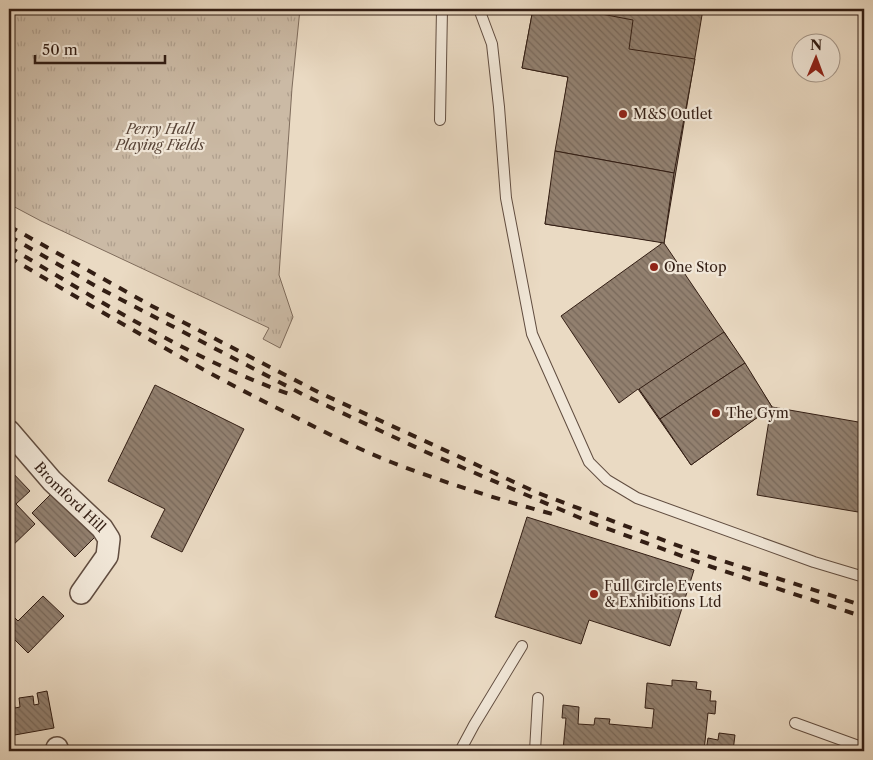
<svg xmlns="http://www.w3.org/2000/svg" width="873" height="760" font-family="'Libre Caslon Text',serif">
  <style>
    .park { fill: url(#park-tufts); stroke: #7f6c5c }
    .building { fill: url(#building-back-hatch); stroke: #331e14 }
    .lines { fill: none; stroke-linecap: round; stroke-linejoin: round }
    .lane-casing { stroke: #614d40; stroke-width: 12 }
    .street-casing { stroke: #614d40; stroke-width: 24 }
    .lane { stroke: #f1e7d8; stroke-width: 10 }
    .street { stroke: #f1e7d8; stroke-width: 21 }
    .rail { stroke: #331e14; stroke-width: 4; stroke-dasharray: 9 9; stroke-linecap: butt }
    .poi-dot { fill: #8f2418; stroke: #f1e7d8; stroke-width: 2 }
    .labels { text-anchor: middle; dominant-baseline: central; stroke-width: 4.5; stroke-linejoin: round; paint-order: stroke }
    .poi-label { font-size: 14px; fill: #331e14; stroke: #f1e7d8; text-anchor: start }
    .park-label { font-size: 14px; font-style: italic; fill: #594538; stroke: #f1e7d8 }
    .street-label { font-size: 14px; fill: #331e14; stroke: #f1e7d8 }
  </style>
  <defs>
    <pattern id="park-tufts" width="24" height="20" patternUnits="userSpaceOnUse" patternTransform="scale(1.25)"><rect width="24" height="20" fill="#cbbaa5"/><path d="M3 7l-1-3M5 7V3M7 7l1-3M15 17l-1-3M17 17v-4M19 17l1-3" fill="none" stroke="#af9f8d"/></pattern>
    <pattern id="building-back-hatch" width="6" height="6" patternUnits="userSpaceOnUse" patternTransform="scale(1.25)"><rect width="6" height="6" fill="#92806f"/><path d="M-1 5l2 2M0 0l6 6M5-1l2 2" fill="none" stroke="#78685a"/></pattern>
  </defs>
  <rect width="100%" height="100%" fill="#eadac3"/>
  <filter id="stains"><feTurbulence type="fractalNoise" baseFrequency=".004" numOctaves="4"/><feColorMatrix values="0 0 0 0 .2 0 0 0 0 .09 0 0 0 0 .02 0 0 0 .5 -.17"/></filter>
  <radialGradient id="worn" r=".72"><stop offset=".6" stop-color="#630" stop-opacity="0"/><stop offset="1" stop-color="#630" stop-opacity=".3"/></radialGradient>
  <polygon class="park" points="9,9 300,9 292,88 279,275 293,317 280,348 263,339 269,328 41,221 9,204"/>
  <g class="building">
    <polygon points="533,9 703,9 664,243 724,332 772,407 864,423 864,513 757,495 770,414 766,411 691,465 638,389 619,403 561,316 661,244 661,242 545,224 568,77 522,68"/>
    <polygon points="533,9 575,9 633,20 629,49 695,59 674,173 555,151 568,77 522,68"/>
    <polygon points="555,151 674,173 664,243 545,224"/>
    <polygon points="724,332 745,363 660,419 639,389"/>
    <polygon points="745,363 772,407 691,465 660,419"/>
    <polygon points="155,385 244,429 182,552 151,537 165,509 108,481"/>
    <polygon points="9,469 30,491 16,504 35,524 9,549"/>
    <polygon points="53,492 97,535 75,557 32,513"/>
    <polygon points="527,517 694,570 670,646 589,620 581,644 495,617"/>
    <polygon points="43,596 64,616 28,653 9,634 9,612 18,621"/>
    <polygon points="672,680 697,682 696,689 711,691 710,701 716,701 715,714 708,713 704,751 637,751 616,748 616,751 563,750 566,718 562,718 563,705 579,707 578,724 594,725 595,718 610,719 609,724 652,728 654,709 645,708 647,683 672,686"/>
    <polygon points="47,691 54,728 9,736 9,697 13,697 15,708 20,707 19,698 33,696 34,705 39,704 37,693"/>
    <polygon points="719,733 735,735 733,751 706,751 708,738 718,740"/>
  </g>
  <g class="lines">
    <defs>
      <g id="lane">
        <polyline points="479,9 492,44 499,107 506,198 532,334 589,462 607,480 637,498 814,562 864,577"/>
        <polyline points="440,120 442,9"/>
        <polyline points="795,723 864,748"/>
        <polyline points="460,751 474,725 522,646"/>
        <polyline points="535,751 538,698"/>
      </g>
      <g id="street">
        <path id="s1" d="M9,431l43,50 50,47 7,11 -2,17 -26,37"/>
        <polyline points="57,748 58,751"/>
      </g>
    </defs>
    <use href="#lane" class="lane-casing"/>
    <use href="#street" class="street-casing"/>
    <use href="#lane" class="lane"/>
    <use href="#street" class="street"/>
    <g class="rail">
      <polyline points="9,226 150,305 320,393 538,493 695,552 864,606"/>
      <polyline points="9,236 99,288 306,396 426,452 592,523 712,567 864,617"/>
      <path d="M9,247c91,54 180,111 280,147"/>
      <path d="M9,257c94,56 188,112 286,160 32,16 63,32 96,45 54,21 109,38 165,53"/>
    </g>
  </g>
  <g class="poi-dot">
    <circle cx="623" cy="114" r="5"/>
    <circle cx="654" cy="267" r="5"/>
    <circle cx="716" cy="413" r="5"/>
    <circle cx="594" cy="594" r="5"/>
  </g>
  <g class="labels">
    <g class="poi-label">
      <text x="633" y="114">M&amp;S Outlet</text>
      <text x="664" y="267">One Stop</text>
      <text x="726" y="413">The Gym</text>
      <text x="604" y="586">Full Circle Events<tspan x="604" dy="16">&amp; Exhibitions Ltd</tspan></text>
    </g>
    <g class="park-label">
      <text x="160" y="129">Perry Hall<tspan x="160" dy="16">Playing Fields</tspan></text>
    </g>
    <g class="street-label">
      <text stroke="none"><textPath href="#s1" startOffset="90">Bromford Hill</textPath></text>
    </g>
  </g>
  <rect width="873" height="760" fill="none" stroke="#eadac3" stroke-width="30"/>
  <rect x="10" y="10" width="853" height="740" fill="none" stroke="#331e14" stroke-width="2.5"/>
  <rect x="15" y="15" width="843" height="730" fill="none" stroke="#331e14"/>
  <g transform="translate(816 58) rotate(1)"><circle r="24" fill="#f1e7d8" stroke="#a5978a"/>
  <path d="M0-4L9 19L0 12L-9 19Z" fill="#8f2418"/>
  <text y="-8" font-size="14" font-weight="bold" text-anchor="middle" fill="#331e14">N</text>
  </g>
  <path d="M35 55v8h130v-8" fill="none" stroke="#331e14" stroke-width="2.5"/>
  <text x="42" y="55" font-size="15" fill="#331e14" stroke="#f1e7d8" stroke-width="4" paint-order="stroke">50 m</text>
  <rect width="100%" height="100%" filter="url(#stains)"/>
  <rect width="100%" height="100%" fill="url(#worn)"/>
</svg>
